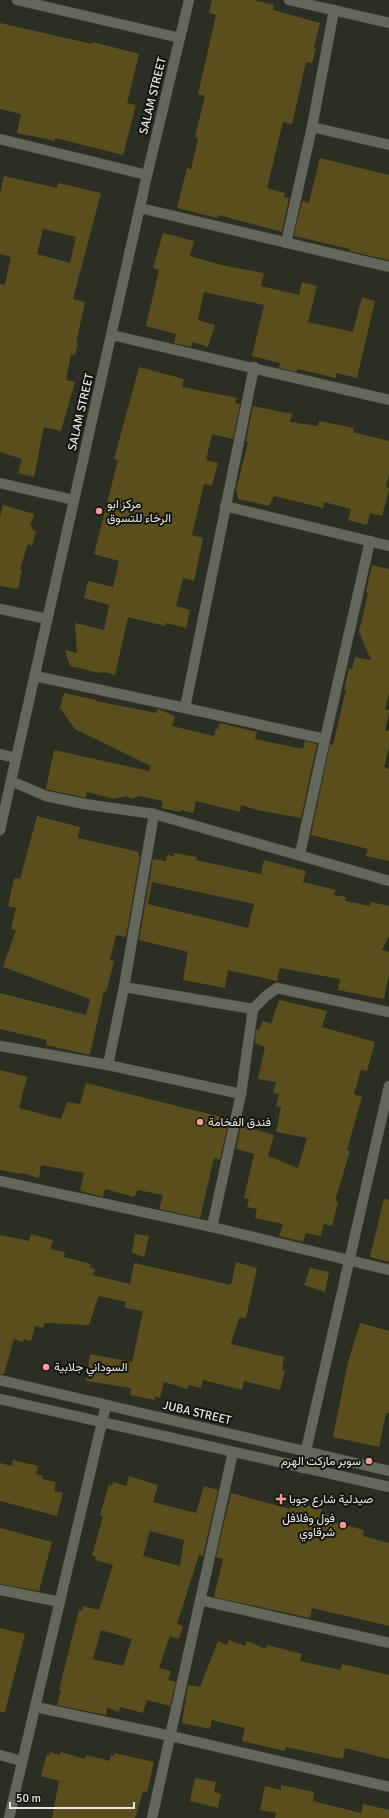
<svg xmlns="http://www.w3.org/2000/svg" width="389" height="1818" font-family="Signika,Vazirmatn,sans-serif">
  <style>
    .building { fill: #5a4f1c; fill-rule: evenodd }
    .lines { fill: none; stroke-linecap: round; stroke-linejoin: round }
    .minor-casing { stroke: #474940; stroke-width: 11 }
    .minor { stroke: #64675b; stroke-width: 10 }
    .poi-dot { fill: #f59b9c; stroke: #141510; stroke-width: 1.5 }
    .labels { text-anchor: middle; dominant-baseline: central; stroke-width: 4; stroke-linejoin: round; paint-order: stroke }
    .street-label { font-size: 12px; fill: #e8e9e3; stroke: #141510 }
    .poi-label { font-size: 12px; fill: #e8e9e3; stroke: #141510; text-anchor: start }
  </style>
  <rect width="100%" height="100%" fill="#2b2e23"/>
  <g class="building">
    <polygon points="212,0 254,0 274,5 273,10 320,23 314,48 316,49 312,63 306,62 292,124 283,122 267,188 285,193 284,197 289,198 282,232 218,215 217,218 177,208 187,168 191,169 198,139 195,137 205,96 198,94 216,15 209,13"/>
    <polygon points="0,23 92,44 93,42 139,54 127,103 136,105 123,155 55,138 55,141 17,133 21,114 0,109"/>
    <polygon points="320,158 389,175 389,260 349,251 350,249 294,236 302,201 309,203"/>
    <path d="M4,176l53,12 1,-5 43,10 -28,106 12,3 -9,41h2l-3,12 -4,-1 -5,26 9,2 -14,49 -17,-4 -10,50 -16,-4 4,-14 -22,-7v-168l5,1 6,-28 -11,-3v-60zM43,229l33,8 -6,26 -33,-9z"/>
    <polygon points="163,233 194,241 190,256 221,265 264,273 261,286 299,295 302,282 317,286 308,322 353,332 362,297 375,301 357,378 336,373 336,378 297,369 297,372 279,368 280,363 252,356 264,305 204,292 198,320 215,325 208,347 193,342 191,347 174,343 176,334 146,326 159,270 153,268"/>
    <polygon points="139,367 184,379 182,387 237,398 235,403 240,404 233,439 212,434 206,460 218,463 212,486 204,484 192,535 203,538 194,581 183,578 176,606 190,610 186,628 166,623 165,626 128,617 115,675 104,672 99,673 70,666 65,650 77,653 75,623 104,630 109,605 84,598 88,581 113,587 119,561 94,554 118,460 114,459"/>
    <polygon points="253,406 292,414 290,422 318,426 319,421 354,428 353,432 389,441 389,474 386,487 389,488 389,490 382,516 370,513 367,525 348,520 351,509 324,502 323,508 274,496 269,506 238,499 236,490 248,442 246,441"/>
    <polygon points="3,505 34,514 30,526 33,527 32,530 36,531 32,546 28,544 20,569 22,570 18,588 17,589 0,586 0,517"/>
    <polygon points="372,565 389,569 389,693 385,709 389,710 389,712 385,730 389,731 389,747 384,767 389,769 389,861 366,856 368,849 311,835 330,744 333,745 346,690 344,690 349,668 352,669 355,657 371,660 359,632 368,593 366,592"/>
    <polygon points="64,693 96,700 96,701 156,713 158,709 175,716 172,726 214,736 216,729 218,729 220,723 257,732 255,739 303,749 305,741 317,744 301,818 257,810 241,805 240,812 196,801 193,813 181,810 180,812 161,808 163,801 139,796 131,799 126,796 114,799 87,792 86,798 46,789 54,750 149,771 151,766 75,729 60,708"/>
    <polygon points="37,816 80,827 78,838 139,852 138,856 140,856 126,937 116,935 110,960 114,961 106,992 104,991 90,1055 46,1045 47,1040 0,1029 0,993 86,1015 90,999 3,967 16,930 11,929 16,908 8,906 14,878 20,879"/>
    <path d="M174,853l23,4 -1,3 65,14 3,-14 42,11 -3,11 33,8 -2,5 12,2 -1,4 25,5 1,-4 18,4v30l-7,14 7,2v22l-5,25 -46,-9 2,-11 -60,-11 -3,13 -49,-11 -3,18 -42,-8 5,-28 -49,-12 14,-81 13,2 1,-6 7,1zM152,882l102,22 -6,24 -100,-24z"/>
    <polygon points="279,1000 327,1011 322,1027 375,1042 367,1071 361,1070 354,1094 362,1097 347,1150 350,1151 335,1201 338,1202 332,1226 324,1224 321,1236 306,1233 303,1242 279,1236 283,1224 255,1218 257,1209 247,1207 249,1199 244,1198 254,1154 236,1149 241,1125 274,1135 268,1156 298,1168 307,1138 276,1132 281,1107 276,1106 279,1094 273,1093 276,1082 258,1079 265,1047 255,1043 256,1031 257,1029 259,1030 263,1021 271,1024"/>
    <polygon points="0,1070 27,1077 19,1108 61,1119 67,1102 80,1104 86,1083 229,1119 220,1160 214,1158 200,1218 159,1209 163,1195 138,1190 134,1197 105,1189 103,1197 80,1191 84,1173 41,1165 39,1178 22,1173 21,1174 0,1170"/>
    <polygon points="384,1199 389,1200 389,1262 370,1257"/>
    <polygon points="31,1234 53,1240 50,1249 65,1252 64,1257 91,1264 90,1268 95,1269 93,1275 130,1284 134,1263 231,1285 236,1262 257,1268 246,1318 239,1318 231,1344 284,1357 282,1370 285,1371 280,1390 244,1381 242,1390 203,1380 201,1388 188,1385 188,1389 164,1382 160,1398 155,1396 155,1400 130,1395 131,1388 86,1381 90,1354 132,1362 143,1311 125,1308 126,1302 100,1296 98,1297 89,1325 45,1323 43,1328 35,1326 31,1341 24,1339 23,1342 14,1339 4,1374 0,1374 0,1235 29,1241"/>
    <polygon points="135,1234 149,1236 144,1257 132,1253"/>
    <polygon points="310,1268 329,1272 325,1292 304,1285"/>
    <polygon points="360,1323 389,1331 389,1413 386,1413 379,1447 333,1437 348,1362"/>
    <polygon points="13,1460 38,1466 36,1474 43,1476 42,1479 56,1482 54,1491 63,1493 57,1516 0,1501 0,1463 12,1466"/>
    <path d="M129,1476l29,9 -5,17 43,11 8,-27 14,4 -15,66 -4,-1 -22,69 6,2 -4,13 -9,-3 -11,32 12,3 -3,9 8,2 -6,24 -23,-6 -4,13 -23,-6 -1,5 -12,-4 -1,7 -49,-10 4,-15h-2l20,-80 3,1 1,-5 16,4 14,-45 -18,-5 1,-3 -4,-1 11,-40 -3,-1 9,-30 3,1 1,-4 13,4zM150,1531l34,9 -4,26 -37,-10zM101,1630l31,9 -9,27 -30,-7z"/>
    <polygon points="231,1493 290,1509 292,1502 322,1509 321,1513 331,1516 330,1521 364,1530 363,1536 389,1543 389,1626 312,1608 310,1618 214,1597 223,1559 216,1557"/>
    <polygon points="0,1528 52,1542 39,1591 0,1584"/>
    <polygon points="0,1628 25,1634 5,1712 0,1712"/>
    <polygon points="229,1640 245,1646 247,1641 266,1649 267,1645 302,1654 300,1661 340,1670 342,1664 389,1675 389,1759 345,1748 343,1759 286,1747 285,1751 242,1741 245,1728 212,1720 210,1729 182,1723 188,1685 200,1687 218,1641 227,1645"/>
    <polygon points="50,1752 60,1755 61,1752 85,1759 86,1755 110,1761 111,1755 114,1756 114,1753 154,1762 147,1792 143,1791 135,1818 52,1818 59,1781 41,1776 47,1754 50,1755"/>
    <polygon points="195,1778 216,1782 214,1792 221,1794 218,1808 190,1801"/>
    <polygon points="281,1785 314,1792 313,1801 361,1813 361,1815 363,1804 389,1810 389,1818 275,1818 276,1813 260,1810 265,1786 281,1790"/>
  </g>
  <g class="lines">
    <defs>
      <g id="minor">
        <polyline points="17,0 180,38"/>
        <polyline points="289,0 389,23"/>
        <polyline points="312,127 389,145"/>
        <polyline points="0,139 147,175"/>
        <polyline points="140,208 389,267"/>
        <polyline points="286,243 312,127 334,10"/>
        <polyline points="112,335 389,400"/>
        <polyline points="0,483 74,500"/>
        <polyline points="225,506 389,546"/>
        <polyline points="0,609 47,619"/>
        <polyline points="35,676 185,708 325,739"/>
        <polyline points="185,708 254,367"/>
        <polyline points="0,754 16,758"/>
        <polyline points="11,781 46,796 84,804 154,814 389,881"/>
        <polyline points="0,830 147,175 189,0"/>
        <polyline points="300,854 325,739 370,541"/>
        <polyline points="124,987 253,1009"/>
        <polyline points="0,1046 108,1065 241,1094"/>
        <polyline points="108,1065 124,987 154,814"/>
        <polyline points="0,1181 212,1227 389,1270"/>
        <polyline points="212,1227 241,1094 253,1009 266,996 277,988 389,1012"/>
        <polyline points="0,1380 389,1471"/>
        <polyline points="0,1399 389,1487"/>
        <polyline points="302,1468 389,1086"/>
        <polyline points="0,1590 60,1602"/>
        <polyline points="200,1600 389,1643"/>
        <polyline points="36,1707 171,1736 389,1787"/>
        <polyline points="0,1755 22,1761"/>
        <polyline points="9,1818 106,1405"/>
        <polyline points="152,1818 233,1452"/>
      </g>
    </defs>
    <use href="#minor" class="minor-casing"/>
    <use href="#minor" class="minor"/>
  </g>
  <g class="poi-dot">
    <circle cx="99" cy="511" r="4"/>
    <circle cx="200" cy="1122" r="4"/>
    <circle cx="46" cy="1367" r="4"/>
    <circle cx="369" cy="1461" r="4"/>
    <path d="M279 1493h4v4h4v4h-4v4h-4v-4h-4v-4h4z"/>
    <circle cx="343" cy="1525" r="4"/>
  </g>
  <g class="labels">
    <g class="street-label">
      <text transform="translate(153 96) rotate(-76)">SALAM STREET</text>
      <text transform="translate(81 412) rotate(-77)">SALAM STREET</text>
      <text transform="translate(197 1413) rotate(13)">JUBA STREET</text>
    </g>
    <g class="poi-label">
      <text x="107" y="504">مركز ابو<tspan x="107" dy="14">الرخاء للتسوق</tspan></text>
      <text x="208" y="1122">فندق الفخامة</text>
      <text x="54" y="1367">السوداني جلابية</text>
      <text x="361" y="1461" text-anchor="end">سوبر ماركت الهرم</text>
      <text x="289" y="1499">صيدلية شارع جوبا</text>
      <text x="335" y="1518" text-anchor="end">فول وفلافل<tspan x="335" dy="14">شرقاوي</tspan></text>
    </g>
  </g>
  <path d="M10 1802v6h124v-6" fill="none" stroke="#e8e9e3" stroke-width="2"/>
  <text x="16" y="1802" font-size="12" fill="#e8e9e3" stroke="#141510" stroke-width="3" paint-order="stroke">50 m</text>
</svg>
